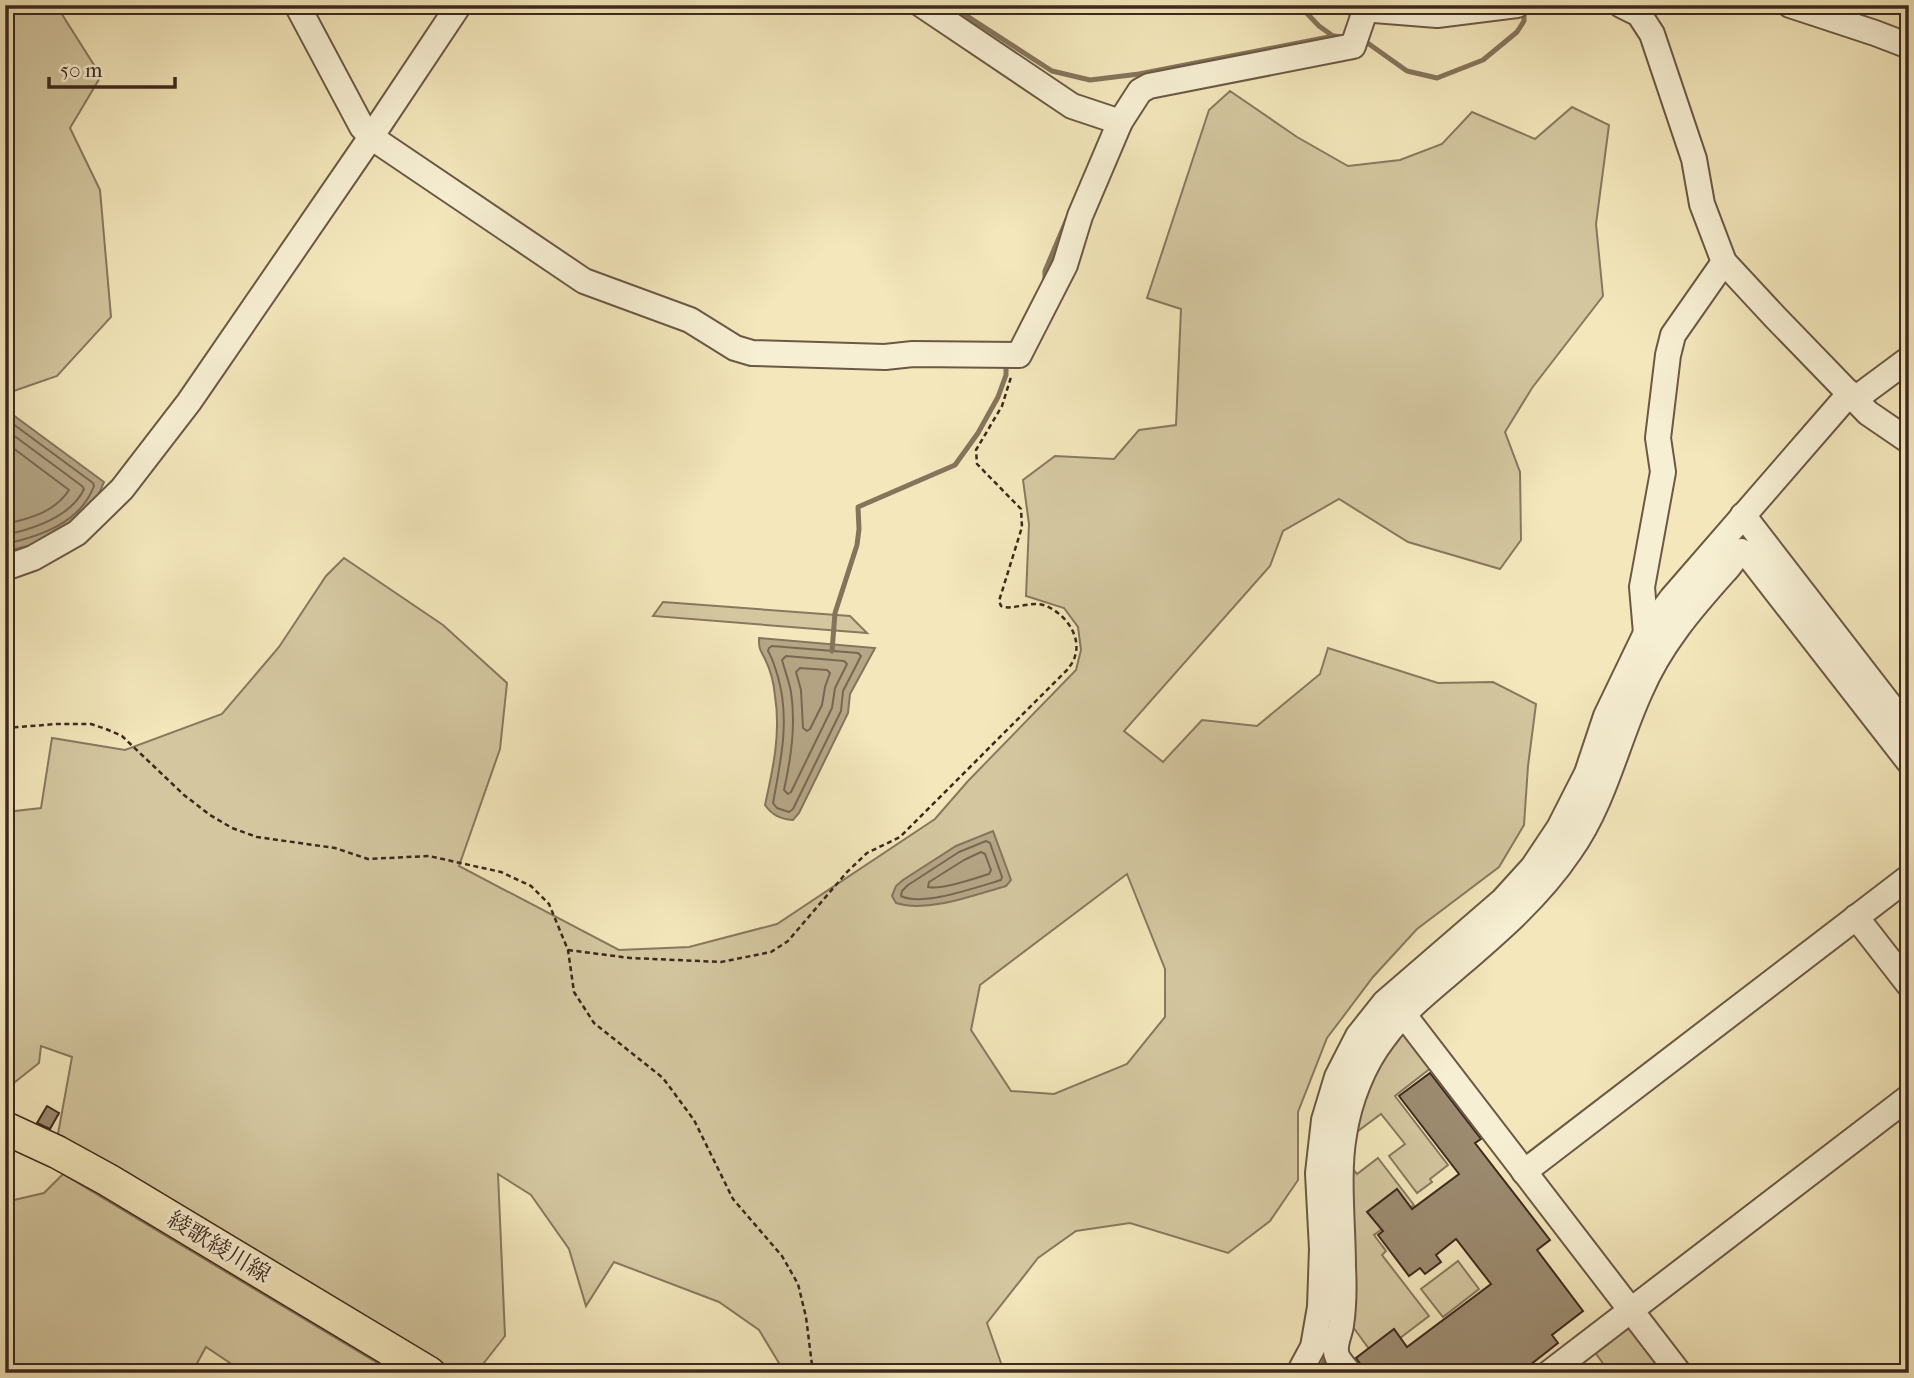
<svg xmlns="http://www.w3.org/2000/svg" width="1914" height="1378" font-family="'IM FELL French Canon','Noto Serif JP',serif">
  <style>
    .green { fill: #d4c7a0; stroke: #89785f; stroke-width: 2; fill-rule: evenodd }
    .water { fill: #b5a686; stroke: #85745c; stroke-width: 2 }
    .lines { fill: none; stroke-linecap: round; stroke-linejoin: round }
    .shore { stroke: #7a6752; stroke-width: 2 }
    .stream { stroke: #85745c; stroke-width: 5 }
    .building { fill: #9c8b70; stroke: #3e281e; stroke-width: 2 }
    .minor-casing { stroke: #6b5845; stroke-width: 28 }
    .major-casing { stroke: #3e281e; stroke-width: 35 }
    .path { stroke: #3e281e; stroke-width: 2.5; stroke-dasharray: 5 3.5; stroke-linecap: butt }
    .minor { stroke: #f7efd3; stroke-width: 24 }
    .major { stroke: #f3e7bb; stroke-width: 32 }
    .labels { text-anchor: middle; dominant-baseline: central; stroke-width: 6; stroke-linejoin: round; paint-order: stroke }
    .street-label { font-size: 23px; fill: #3e281e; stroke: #f7efd3 }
  </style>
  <rect width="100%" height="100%" fill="#f3e7bb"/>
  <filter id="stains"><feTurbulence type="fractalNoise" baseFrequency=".00286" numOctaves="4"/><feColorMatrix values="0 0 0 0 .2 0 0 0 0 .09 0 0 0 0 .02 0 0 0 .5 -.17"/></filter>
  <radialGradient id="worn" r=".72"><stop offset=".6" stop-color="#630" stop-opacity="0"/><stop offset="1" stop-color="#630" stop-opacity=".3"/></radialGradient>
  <g class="green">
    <polygon points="5,5 56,5 101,76 70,128 100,190 111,317 57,376 5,394"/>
    <path d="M1230,91l67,46 51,29 52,-6 42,-16 30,-32 63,27 37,-32 37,18 -13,99 7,72 -71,92 -27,44 15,40 1,68 -21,29 -92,-27 -69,-43 -56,32 -13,35 -146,165 39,31 39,-42 55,6 63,-52 8,-26 110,35 55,-1 43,22 -8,62 -4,59 -25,42 -82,62 -44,48 -46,61 -29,74v68l-28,41 -42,32 -98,-30 -54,8 -38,27 -51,65 14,40 -1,10h-215l-26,-43 -40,-28 -105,-40 -28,44 -17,-57 -38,-54 -33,-21 7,162 -29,37h-16l-267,-155 -135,-84 14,-77 -31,-11 -2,17 -34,27v-265l10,-14 26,-3 11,-70 73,12 97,-36 57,-67 47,-71 18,-18 99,67 64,58 -7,66 -41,117 160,84 70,-3 88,-23 158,-105 33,-38 108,-111 5,-20 -3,-23 -14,-19 -38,-12 3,-72 -6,-44 32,-24 59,3 25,-29 37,-5 5,-116 -34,-11 62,-188zM1127,874l38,95v48l-38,47 -73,30 -43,-3 -40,-61 9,-45z"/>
    <polygon points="663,602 850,616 867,633 653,616"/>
    <polygon points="1402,1028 1432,1067 1395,1096 1448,1165 1430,1179 1432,1182 1417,1193 1389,1156 1405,1144 1381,1114 1358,1131 1353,1128 1366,1084"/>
    <polygon points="1378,1158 1414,1205 1374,1235 1386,1251 1382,1255 1429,1316 1375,1357 1353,1327 1348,1163 1357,1174"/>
    <polygon points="63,1174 394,1373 245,1373 206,1347 196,1365 197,1373 5,1373 5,1202 44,1193"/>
    <polygon points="1458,1261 1479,1289 1443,1317 1421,1289"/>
    <polygon points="1632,1321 1672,1373 1610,1373 1594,1351"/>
  </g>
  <g class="water">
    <polygon points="5,409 104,482 95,503 71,527 37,544 5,551"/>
    <path d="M759,638l116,10 -25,46 -2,19 -49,100 -6,7c-13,-1 -21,-5 -28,-15 8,-36 16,-72 10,-109 -1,-12 -5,-27 -10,-37 -5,-10 -6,-9 -6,-21z"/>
    <path d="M993,831l18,49 -5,6c-32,9 -78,27 -110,17l-4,-7 4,-10 7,-6 53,-34z"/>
  </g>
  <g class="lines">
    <g class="shore">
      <path d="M5,418l88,65 1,3c-14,37 -53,50 -89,58"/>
      <path d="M5,429l77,57 2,3c-13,28 -51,40 -79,46"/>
      <path d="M5,442l64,48c-14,22 -40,29 -64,34"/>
      <path d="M772,646l86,7 3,3 -18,35 -2,20 -48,98 -4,3 -12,-4 -4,-5c8,-43 17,-84 5,-126 -3,-9 -5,-18 -10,-26l1,-3z"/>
      <path d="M786,656l58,5 3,3 -12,24 -3,20 -41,84 -3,2 -4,-4c7,-32 12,-65 7,-98 -2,-11 -6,-21 -9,-32z"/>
      <polygon points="800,668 827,670 830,673 825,687 822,705 810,729 807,731 803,728 801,690 796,672"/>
      <path d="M986,841l4,2 12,34 -1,3c-24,7 -79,27 -100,16l1,-5 6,-6 51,-33z"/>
      <path d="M981,852l4,2 6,16 -2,4c-16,5 -47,16 -61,13l1,-5 35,-22z"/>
    </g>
    <g class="stream">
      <polyline points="950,5 1052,71 1090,80 1139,74 1334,36 1342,37"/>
      <polyline points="1299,5 1319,26 1333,36"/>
      <polyline points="1362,39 1407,71 1437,78 1483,60 1517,32 1524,21 1524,10"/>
      <polyline points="1045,282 1045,271 1067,219"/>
      <polyline points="832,651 835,613 857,545 859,529 858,507 955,465 978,433 998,397 1006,375 1006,366"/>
      <polyline points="1319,1373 1328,1352"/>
    </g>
  </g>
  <g class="building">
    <polygon points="1430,1073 1481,1139 1475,1143 1550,1240 1537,1250 1583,1311 1552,1335 1558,1343 1520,1373 1364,1373 1361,1365 1356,1358 1394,1329 1407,1347 1491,1284 1456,1239 1436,1255 1441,1262 1425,1274 1420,1268 1409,1276 1378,1235 1383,1231 1367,1212 1397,1189 1412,1209 1459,1174 1399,1096"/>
    <polygon points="47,1106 59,1113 50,1129 37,1123"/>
  </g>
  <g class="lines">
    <defs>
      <g id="minor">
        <polyline points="297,5 362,127 371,137 584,281 690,320 735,348 752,353 885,357 913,354 1019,355 1065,265 1080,216 1120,122 1140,91 1149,86 1353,46 1366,8"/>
        <polyline points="922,5 1072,106 1120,122"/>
        <polyline points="1358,5 1374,10 1437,15 1517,5"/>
        <polyline points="1621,5 1639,14 1652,34 1694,159 1702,204 1724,262 1775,317 1868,413 1909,441"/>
        <polyline points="1790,5 1875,33 1909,46"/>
        <polyline points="1855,399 1909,359"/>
        <polyline points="1743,515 1909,730"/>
        <polyline points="5,568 33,558 77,533 122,489 189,402 371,137 459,5"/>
        <polyline points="1646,633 1642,587 1663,472 1658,438 1668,355 1673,335 1724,262"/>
        <polyline points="1856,917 1909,985"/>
        <polyline points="1404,1015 1679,1373"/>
        <polyline points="1524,1172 1909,877"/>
        <polyline points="1299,1373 1313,1347 1320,1307 1322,1249 1318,1173 1324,1120 1337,1077 1358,1036 1385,1002 1503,900 1533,867 1559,828 1587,773 1606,716 1646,633 1672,598 1850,393"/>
        <path d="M1349,1373c-4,-6 -13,-14 -13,-22 -1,-9 4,-18 5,-26 3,-20 3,-39 2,-58 0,-40 -6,-94 1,-132 5,-34 19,-70 40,-97 18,-26 48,-49 72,-70 42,-36 83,-71 114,-117 34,-48 46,-106 70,-159 20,-47 51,-83 85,-121 6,-6 10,-14 16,-20l6,3 162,208"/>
        <polyline points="1549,1373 1909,1097"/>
      </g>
      <polyline id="major" points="5,1128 57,1152 108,1180 429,1373"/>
    </defs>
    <use href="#minor" class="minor-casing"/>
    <use href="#major" class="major-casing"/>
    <g class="path">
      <polyline points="5,728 57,724 91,724 106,729 122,736 184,795 210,815 232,828 257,837 335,848 368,859 429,856 501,872 531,886 549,904 568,950 574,992 594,1023 663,1078 694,1120 733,1199 782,1256 798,1284 806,1317 813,1373"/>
      <path d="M568,950l62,8 91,4 50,-10 17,-11 59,-69 20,-19 33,-16 167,-167c3,-4 7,-9 8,-14 7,-21 -12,-45 -32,-51 -14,-4 -32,6 -42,1l-2,-5 23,-74 -1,-18 -44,-45 -1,-14 26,-44 9,-29"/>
    </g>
    <use href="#minor" class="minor"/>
    <use href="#major" class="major"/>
  </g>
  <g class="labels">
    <g class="street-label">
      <text transform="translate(219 1247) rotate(31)">綾歌綾川線</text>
    </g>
  </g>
  <rect width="1914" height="1378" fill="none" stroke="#f3e7bb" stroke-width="28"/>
  <rect x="7" y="7" width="1900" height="1364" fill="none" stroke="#3e281e" stroke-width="3.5"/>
  <rect x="14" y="14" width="1886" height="1350" fill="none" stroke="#3e281e" stroke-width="2"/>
  <path d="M49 77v10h126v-10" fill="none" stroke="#3e281e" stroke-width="3.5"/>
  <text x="60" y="77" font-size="21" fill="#3e281e" stroke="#f7efd3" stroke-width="5" paint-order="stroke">50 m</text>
  <rect width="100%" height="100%" filter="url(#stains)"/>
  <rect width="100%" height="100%" fill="url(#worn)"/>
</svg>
